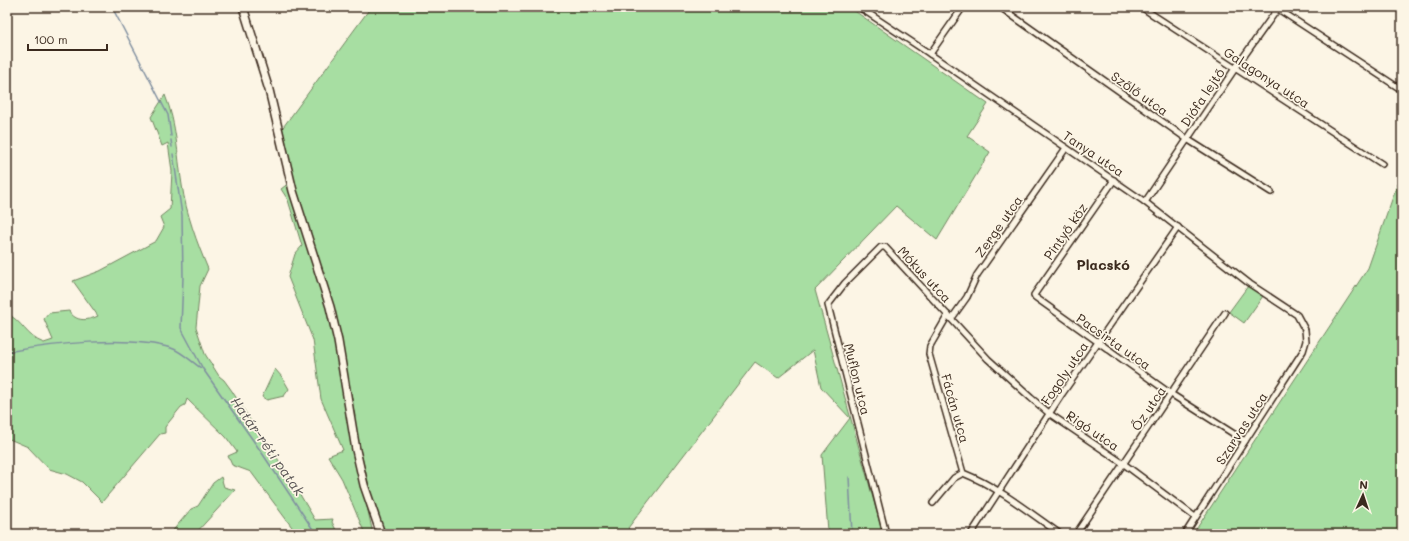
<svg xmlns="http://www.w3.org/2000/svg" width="1409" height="541" font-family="Mali,sans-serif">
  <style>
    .green { fill: #a7dea2; stroke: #718460 }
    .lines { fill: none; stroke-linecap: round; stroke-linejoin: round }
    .stream { stroke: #7f8e9f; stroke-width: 1.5 }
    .street-casing { stroke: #3b2a1e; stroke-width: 8 }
    .secondary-casing { stroke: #3b2a1e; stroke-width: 10 }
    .street { stroke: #fcf5e5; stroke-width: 5 }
    .secondary { stroke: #fcf5e5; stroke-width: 7 }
    .labels { text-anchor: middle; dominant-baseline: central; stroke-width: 3.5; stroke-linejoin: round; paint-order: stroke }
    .street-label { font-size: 13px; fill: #3b2a1e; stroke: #fcf5e5 }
    .neighbourhood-label { font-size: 14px; font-weight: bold; fill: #3b2a1e; stroke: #fcf5e5 }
    .water-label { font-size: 14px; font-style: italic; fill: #585454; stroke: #fcf5e5 }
  </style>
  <rect width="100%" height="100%" fill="#fcf5e5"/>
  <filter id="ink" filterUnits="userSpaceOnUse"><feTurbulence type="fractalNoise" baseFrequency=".025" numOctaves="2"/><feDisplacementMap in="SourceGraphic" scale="8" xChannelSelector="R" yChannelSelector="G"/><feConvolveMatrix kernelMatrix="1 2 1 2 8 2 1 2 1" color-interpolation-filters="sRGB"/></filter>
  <g filter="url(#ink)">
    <g class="green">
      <polygon points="371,7 849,7 988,104 967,136 990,152 937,240 896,206 815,290 883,534 826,534 828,531 822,455 850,418 821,387 813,350 778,378 755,362 628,528 634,534 381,534 343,380 354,446 373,534 365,534 342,479 328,456 343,450 321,399 313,340 288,277 295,254 302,246 288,200 281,189 293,180 281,130"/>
      <path d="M165,95c12,30 12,58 17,90 4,28 15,58 26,84l-8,17 -4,41 9,27 14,22 5,4 8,11 28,45c12,5 13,20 22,28l33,56 18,-1 -1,3 6,12h-41l-46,-62 -19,-7 -4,-9 9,-4 -11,-15 -39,-38 -2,6 -4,2 -16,20v6l-5,1 -58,68 -20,-20 -15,-8 -18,-5 -21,-22 -21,-9v-124c15,6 19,23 37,29l9,-3 -9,-21 5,-6 20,-2c7,11 18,10 29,5l-25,-35 27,-10 56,-30 8,-14 -4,-10 10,-8 2,-38 -4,-28 -6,3 -11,-29z"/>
      <polygon points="1402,171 1402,534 1193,534 1368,268"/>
      <polygon points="1248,286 1263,296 1244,323 1229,312"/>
      <polygon points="275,369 282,377 289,389 284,396 267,400 262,397"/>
      <polygon points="221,477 224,487 235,490 195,534 170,534 191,509 198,506 213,483"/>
    </g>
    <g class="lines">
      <g class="stream">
        <polyline points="112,7 168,115 171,136"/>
        <polyline points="171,140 172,147"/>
        <polyline points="173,154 182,215 183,277 181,328 203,369 262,453 316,534"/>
        <path d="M7,352c43,-8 122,-17 164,-4 10,3 21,14 30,20"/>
        <polyline points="849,477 852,534"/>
      </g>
      <defs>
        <g id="street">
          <polyline points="859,7 930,54 1145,202 1250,284 1297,315 1305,330 1306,341 1303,351 1185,534"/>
          <polyline points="1000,7 1187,139 1271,192"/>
          <polyline points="1141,7 1382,164"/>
          <polyline points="1278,9 1402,90"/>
          <polyline points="930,54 963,7"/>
          <polyline points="1114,180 1034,295 1035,297 1171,394 1245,441"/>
          <polyline points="1145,202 1234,70 1279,7"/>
          <path d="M948,315l-18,31 -1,8 34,119c35,14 66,39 97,61"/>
          <polyline points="952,318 967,297 977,275 1066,148"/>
          <polyline points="933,503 954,478 963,473"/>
          <polyline points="886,534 828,305 845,283 881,247 885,247 988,359 1031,398 1050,414 1124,464 1195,517"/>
          <polyline points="971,534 1062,394 1178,227"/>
          <polyline points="1076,534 1225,313"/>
        </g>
        <polyline id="secondary" points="243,7 269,90 293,191 330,307 338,341 356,450 364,485 381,534"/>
      </defs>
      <use href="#street" class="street-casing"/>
      <use href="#secondary" class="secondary-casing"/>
      <use href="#street" class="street"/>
      <use href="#secondary" class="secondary"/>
    </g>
  </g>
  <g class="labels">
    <g class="street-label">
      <text transform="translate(1267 77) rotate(33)">Galagonya utca</text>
      <text transform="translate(1140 93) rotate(35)">Szőlő utca</text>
      <text transform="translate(1202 97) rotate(-56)">Diófa lejtő</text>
      <text transform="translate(1094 153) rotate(34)">Tanya utca</text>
      <text transform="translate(998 226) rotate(-55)">Zerge utca</text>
      <text transform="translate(1065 231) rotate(-55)">Pintyő köz</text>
      <text transform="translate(925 274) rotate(47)">Mókus utca</text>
      <text transform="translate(1114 341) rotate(35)">Pacsirta utca</text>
      <text transform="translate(1064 373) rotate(-56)">Fogoly utca</text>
      <text transform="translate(858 379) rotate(76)">Muflon utca</text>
      <text transform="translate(956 408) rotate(74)">Fácán utca</text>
      <text transform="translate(1148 408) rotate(-56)">Őz utca</text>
      <text transform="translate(1241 428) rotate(-57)">Szarvas utca</text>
      <text transform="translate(1093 430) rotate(34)">Rigó utca</text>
    </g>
    <g class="neighbourhood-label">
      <text x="1103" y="264">Placskó</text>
    </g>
    <g class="water-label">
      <text transform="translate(268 446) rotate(55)">Határ-réti patak</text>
    </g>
  </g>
  <rect width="1409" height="541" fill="none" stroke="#fcf5e5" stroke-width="24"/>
  <rect x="12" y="12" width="1385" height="517" fill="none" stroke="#3b2a1e" stroke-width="1.5" filter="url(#ink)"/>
  <g transform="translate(1363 495) rotate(3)" stroke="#fcf5e5" stroke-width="3" paint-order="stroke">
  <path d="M0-3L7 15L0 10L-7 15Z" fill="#3b2a1e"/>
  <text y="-6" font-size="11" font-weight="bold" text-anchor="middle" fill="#3b2a1e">N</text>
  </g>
  <path d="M28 44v6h79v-6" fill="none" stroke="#3b2a1e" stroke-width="2"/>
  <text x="34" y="44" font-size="12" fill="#3b2a1e" stroke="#fcf5e5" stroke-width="3" paint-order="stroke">100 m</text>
</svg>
